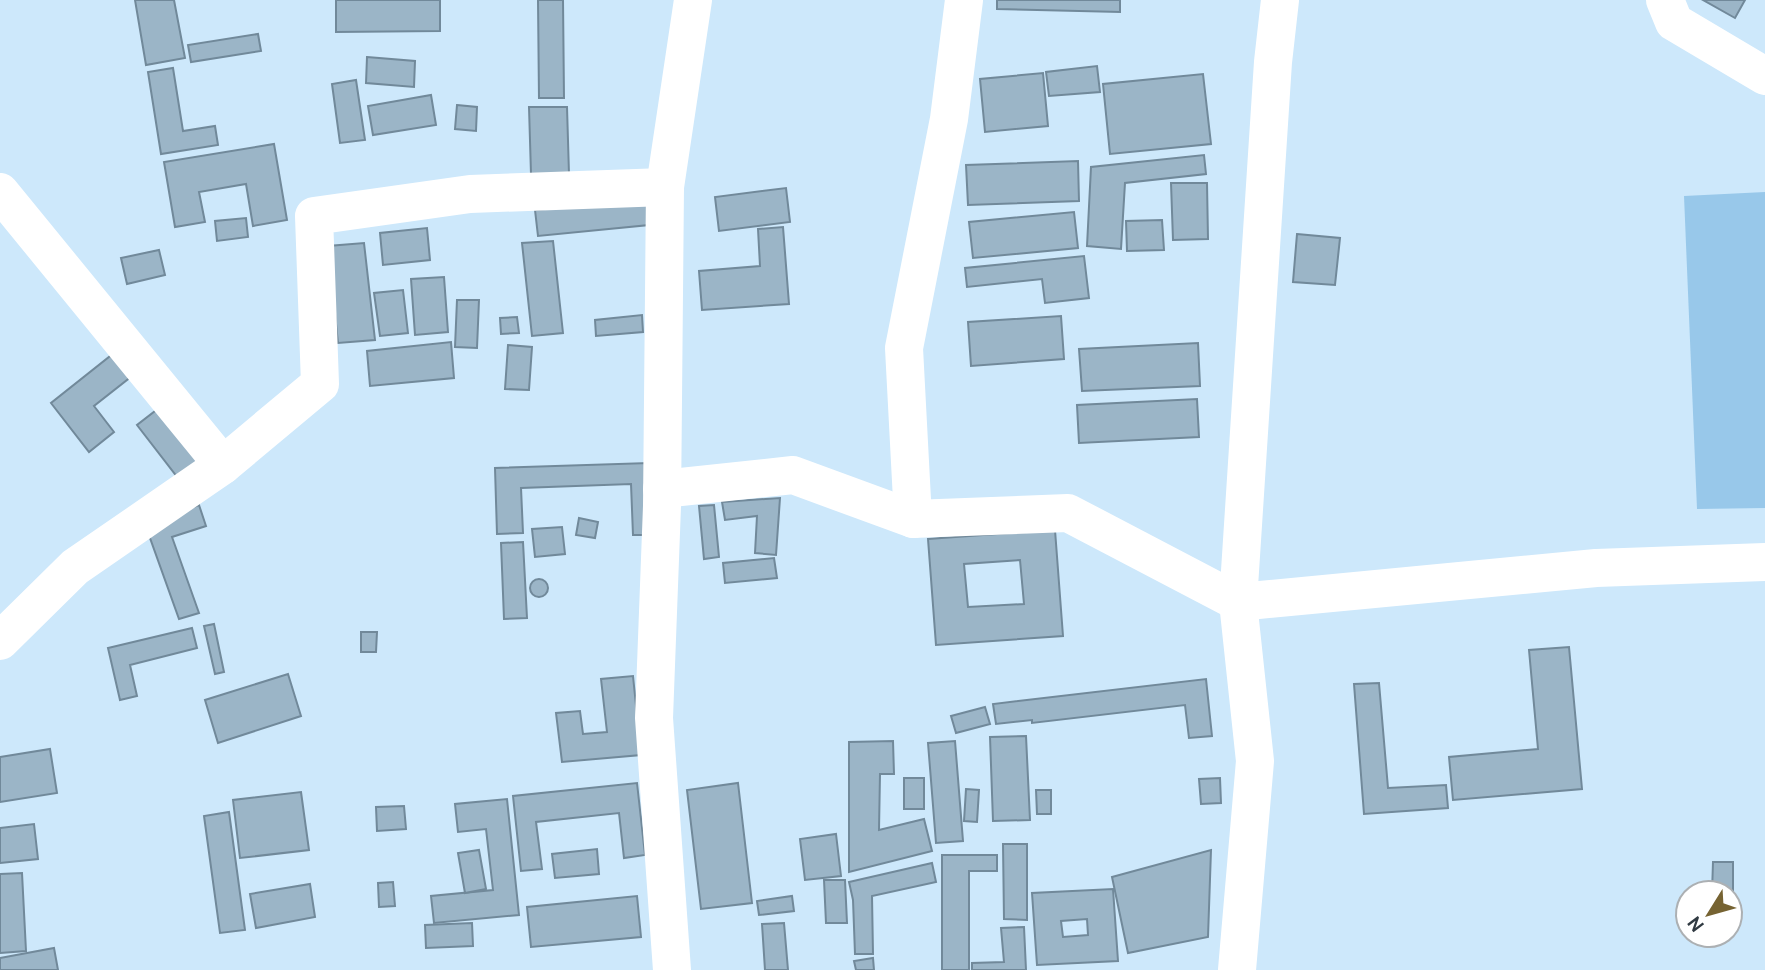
<svg xmlns="http://www.w3.org/2000/svg" width="1765" height="970" font-family="Cabin,sans-serif">
  <style>
    .green { fill: #98c8ea }
    .building { fill: #9bb5c7; stroke: #71899a; stroke-width: 2; fill-rule: evenodd }
    .lines { fill: none; stroke-linecap: round; stroke-linejoin: round }
    .minor { stroke: #fff; stroke-width: 38 }
  </style>
  <rect width="100%" height="100%" fill="#cde8fb"/>
  <polygon class="green" points="1765,192 1765,508 1697,509 1684,196"/>
  <g class="building">
    <polygon points="135,0 174,0 185,58 146,65"/>
    <polygon points="336,0 440,0 440,31 336,32"/>
    <polygon points="538,0 563,0 564,98 539,98"/>
    <polygon points="997,0 1120,0 1120,12 997,9"/>
    <polygon points="1703,0 1745,0 1735,18"/>
    <polygon points="258,34 261,51 191,62 188,45"/>
    <polygon points="367,57 415,61 414,87 366,83"/>
    <polygon points="1097,66 1100,92 1049,96 1046,72"/>
    <polygon points="173,68 183,131 215,126 218,145 161,154 148,72"/>
    <polygon points="1043,73 1048,126 985,132 980,79"/>
    <polygon points="1203,74 1211,144 1110,154 1103,84"/>
    <polygon points="356,80 365,140 340,143 332,84"/>
    <polygon points="431,95 436,125 373,135 368,106"/>
    <polygon points="457,105 477,107 476,131 455,129"/>
    <polygon points="529,107 567,107 569,174 531,174"/>
    <polygon points="274,144 287,220 253,226 246,184 199,192 205,222 175,227 164,162"/>
    <polygon points="1204,155 1206,174 1125,183 1121,249 1087,246 1091,167"/>
    <polygon points="1078,161 1079,201 968,205 966,165"/>
    <polygon points="1171,183 1207,183 1208,239 1173,240"/>
    <polygon points="786,188 790,222 719,231 715,197"/>
    <polygon points="647,199 649,225 538,236 535,210"/>
    <polygon points="1074,212 1078,248 973,258 969,222"/>
    <polygon points="246,218 248,237 217,241 215,221"/>
    <polygon points="1162,220 1164,250 1127,251 1126,221"/>
    <polygon points="783,227 789,304 702,310 699,271 760,266 758,229"/>
    <polygon points="427,228 430,260 383,265 380,233"/>
    <polygon points="1297,234 1340,238 1335,285 1293,282"/>
    <polygon points="553,241 563,333 532,336 522,243"/>
    <polygon points="364,243 375,340 338,343 328,246"/>
    <polygon points="159,250 165,275 127,284 121,258"/>
    <polygon points="1084,256 1089,298 1045,303 1042,279 967,287 965,268"/>
    <polygon points="444,277 448,332 415,335 411,279"/>
    <polygon points="403,290 408,333 380,336 374,293"/>
    <polygon points="457,300 479,300 477,348 455,347"/>
    <polygon points="642,315 643,332 596,336 595,320"/>
    <polygon points="1061,316 1064,359 971,366 968,322"/>
    <polygon points="517,317 519,333 501,334 500,318"/>
    <polygon points="451,342 454,378 370,386 367,351"/>
    <polygon points="1198,343 1200,386 1082,391 1079,349"/>
    <polygon points="508,345 532,347 529,390 505,389"/>
    <polygon points="114,353 132,376 94,406 114,432 89,452 51,403"/>
    <polygon points="1197,399 1199,437 1079,443 1077,405"/>
    <polygon points="159,408 200,461 178,478 137,425"/>
    <polygon points="649,463 652,535 633,535 631,484 521,488 523,533 497,534 495,468"/>
    <polygon points="780,498 776,555 755,553 757,516 725,520 722,502"/>
    <polygon points="199,505 206,526 172,537 199,613 179,619 145,524"/>
    <polygon points="714,505 719,557 704,559 699,506"/>
    <polygon points="579,518 598,522 595,538 576,535"/>
    <polygon points="562,527 565,554 535,557 532,529"/>
    <path d="M1055,530l8,106 -127,9 -8,-106zM1020,560l4,44 -56,3 -4,-43z"/>
    <polygon points="523,542 527,618 504,619 501,543"/>
    <polygon points="774,558 777,578 725,583 723,563"/>
    <circle cx="539" cy="588" r="9"/>
    <polygon points="214,624 224,672 215,674 204,626"/>
    <polygon points="192,628 197,648 130,665 137,696 120,700 108,648"/>
    <polygon points="361,632 377,632 376,652 361,652"/>
    <polygon points="1569,647 1582,789 1453,800 1449,757 1538,749 1529,650"/>
    <polygon points="288,674 301,716 218,743 205,700"/>
    <polygon points="633,676 641,755 562,762 556,713 580,711 583,734 607,732 601,679"/>
    <polygon points="1206,679 1212,736 1189,738 1185,705 1032,723 1032,720 996,724 993,704"/>
    <polygon points="1379,683 1388,788 1446,785 1448,808 1364,814 1354,684"/>
    <polygon points="985,707 990,724 956,733 951,716"/>
    <polygon points="1026,736 1030,820 993,821 990,737"/>
    <polygon points="893,741 894,774 880,774 879,830 924,819 932,851 849,872 849,742"/>
    <polygon points="955,741 963,841 936,843 928,743"/>
    <polygon points="50,749 57,793 0,802 0,757"/>
    <rect x="904" y="778" width="20" height="31"/>
    <polygon points="1220,778 1221,803 1201,804 1199,779"/>
    <polygon points="637,783 645,855 624,858 619,813 536,822 542,869 521,871 513,796"/>
    <polygon points="738,783 752,903 701,909 687,790"/>
    <polygon points="966,789 979,790 977,822 964,821"/>
    <polygon points="1036,790 1051,790 1051,814 1037,814"/>
    <polygon points="301,792 309,850 240,858 233,800"/>
    <polygon points="507,799 519,915 434,923 431,896 493,890 486,829 458,832 455,804"/>
    <polygon points="404,806 406,829 377,831 376,807"/>
    <polygon points="229,812 245,930 220,933 204,816"/>
    <polygon points="34,824 38,859 0,863 0,828"/>
    <polygon points="836,834 841,876 805,880 800,839"/>
    <polygon points="1003,844 1027,844 1027,920 1004,919"/>
    <polygon points="597,849 599,874 555,878 552,854"/>
    <polygon points="479,850 486,889 465,893 458,853"/>
    <polygon points="1211,850 1208,937 1128,953 1112,877"/>
    <polygon points="942,855 997,855 997,871 969,871 969,970 942,970"/>
    <polygon points="1713,862 1733,862 1733,893 1712,893"/>
    <polygon points="932,863 936,882 872,896 873,954 855,954 853,900 849,882"/>
    <polygon points="22,873 26,951 0,953 0,874"/>
    <polygon points="824,880 845,880 847,923 826,923"/>
    <polygon points="393,882 395,906 379,907 378,883"/>
    <polygon points="310,884 315,917 256,928 250,894"/>
    <path d="M1113,889l5,72 -81,4 -5,-72zM1087,919l1,16 -25,2 -2,-16z"/>
    <polygon points="637,896 641,937 531,947 527,907"/>
    <polygon points="792,896 794,911 759,915 757,901"/>
    <polygon points="472,923 473,946 426,948 425,925"/>
    <polygon points="784,923 788,970 765,970 762,924"/>
    <polygon points="1024,927 1026,970 972,970 972,963 1004,962 1001,928"/>
    <polygon points="54,948 58,970 0,970 0,958"/>
    <polygon points="873,958 874,970 856,970 854,961"/>
  </g>
  <g class="lines">
    <g class="minor">
      <polyline points="1665,0 1674,22 1765,76"/>
      <polyline points="0,192 223,465"/>
      <polyline points="662,489 793,475 913,519 1068,513 1238,602 1596,568 1765,562"/>
      <polyline points="913,519 904,348 949,119 964,0"/>
      <polyline points="0,641 75,567 223,465 320,384 314,216 470,194 665,187"/>
      <polyline points="672,970 654,718 662,506 665,187 693,0"/>
      <polyline points="1237,970 1255,761 1238,602 1273,62 1280,0"/>
    </g>
  </g>
  <g transform="translate(1709 914) rotate(233)"><circle r="33" fill="#ffffff" stroke="#acb0b3" stroke-width="2"/>
  <path d="M0-5L12 26L0 18L-12 26Z" fill="#766332"/>
  <text y="-10" font-size="19" font-weight="bold" text-anchor="middle" fill="#303a42">N</text>
  </g>
</svg>
